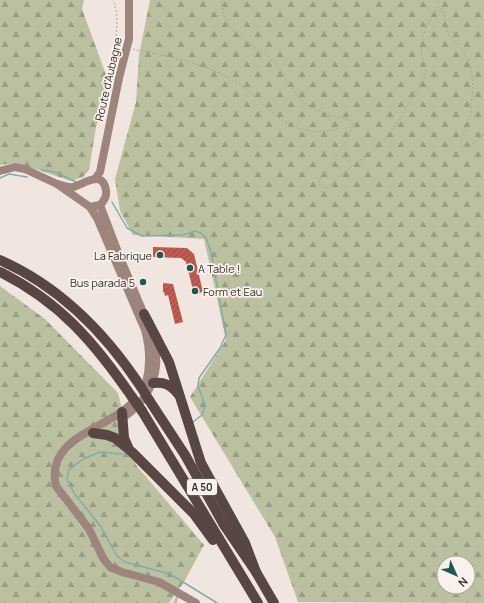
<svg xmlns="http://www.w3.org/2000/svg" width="484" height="603" font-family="Manrope,sans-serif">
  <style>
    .forest { fill: url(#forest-firs); fill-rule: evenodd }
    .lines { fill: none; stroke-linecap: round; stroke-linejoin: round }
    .stream { stroke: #80ada8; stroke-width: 1.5 }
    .building { fill: url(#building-hatch) }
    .path { stroke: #b59f96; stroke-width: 1; stroke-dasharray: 2 2; stroke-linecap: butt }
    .service { stroke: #c9b5ac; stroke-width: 3 }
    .secondary { stroke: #9d847d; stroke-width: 8 }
    .motorway { stroke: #584642; stroke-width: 10 }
    .motorway-bridge { stroke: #584642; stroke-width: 10 }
    .poi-dot { fill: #225652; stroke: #f9f1ec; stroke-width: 1.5 }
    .labels { text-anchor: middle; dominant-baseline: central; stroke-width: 3.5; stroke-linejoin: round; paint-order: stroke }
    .shield { fill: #f9f1ec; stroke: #726864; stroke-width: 1 }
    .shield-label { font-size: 10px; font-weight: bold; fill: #382d2a }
    .street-label { font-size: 11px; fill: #382d2a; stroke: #f9f1ec }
    .poi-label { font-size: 11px; fill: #382d2a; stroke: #f9f1ec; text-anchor: end }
  </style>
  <defs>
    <pattern id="forest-firs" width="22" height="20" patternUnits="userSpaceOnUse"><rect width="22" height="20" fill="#bac0a0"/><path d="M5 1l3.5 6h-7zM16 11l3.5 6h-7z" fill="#989c83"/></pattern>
    <pattern id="building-hatch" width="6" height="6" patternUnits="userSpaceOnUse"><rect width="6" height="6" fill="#be5c51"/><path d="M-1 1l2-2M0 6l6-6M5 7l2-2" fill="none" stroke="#9b4c43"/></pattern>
  </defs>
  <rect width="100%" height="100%" fill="#f1e6df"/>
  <g class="forest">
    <polygon points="0,0 84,0 82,9 109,83 96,127 89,170 83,177 71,181 17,163 0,165"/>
    <path d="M150,0h334v603l-186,-1 -23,-65 -85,-140 36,-57 -22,-101 -71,-4 -13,-24 -5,-32 21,-77 3,-47zM444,563h24v24h-24z"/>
    <polygon points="0,286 45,319 118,393 136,465 204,545 184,582 169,603 0,603"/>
  </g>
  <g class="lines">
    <g class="stream">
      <polyline points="42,170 55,172 76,182"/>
      <polyline points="0,178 9,174 27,177"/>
      <polyline points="112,202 127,228 142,236 183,235 195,231 201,233 206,238 211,252 226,335 220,348 199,378 198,386 205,405 202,415 193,422"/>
      <polyline points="122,454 100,452 83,459 69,470 67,479 74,493 101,527 117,556 125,562 170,574 217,603"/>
    </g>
  </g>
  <g class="building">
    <polygon points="153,247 187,248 194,254 203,292 194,294 186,262 181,258 153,257"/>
    <polygon points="163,283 173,284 183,322 175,324 168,295 165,296 164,292 163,292"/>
  </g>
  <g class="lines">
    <g class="path">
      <path d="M222,0c0,9 2,18 8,26 12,17 33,23 46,39 11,12 18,31 32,40 13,9 29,11 43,16l2,4 -6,15 -28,40v4l3,3 5,1 11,-11 36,-27 11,-11 9,-11 31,-52c3,-11 -5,-19 -4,-30 0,-8 12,-36 18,-39l5,4 2,16 3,8 14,16 5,9 5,19 -2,33 -10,27v6l2,2 11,-4 10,-10"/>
      <path d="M133,49c32,6 64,13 94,28 44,22 49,62 108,53l2,-2 -8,-9v-4"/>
      <path d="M112,75l-2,-4c3,-23 12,-48 3,-71"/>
    </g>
    <polyline class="service" points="175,603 178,595"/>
    <g class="secondary">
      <path d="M0,171l15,-4 10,2 32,15 33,23 10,-2c4,-4 7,-8 6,-14 -3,-23 -23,-6 -33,-4 -5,1 -11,-2 -16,-3"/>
      <polyline points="95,179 100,172 119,78 129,39 129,0"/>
      <polyline points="100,205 121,260 146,319"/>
      <path d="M90,207l7,11 48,112c5,18 6,34 1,53"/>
      <path d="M130,405c-26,25 -85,33 -74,81l33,43 14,29 7,9 12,5 37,10 37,21"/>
      <path d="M121,419c28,-18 43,-48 31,-82"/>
    </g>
    <g class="motorway">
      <path d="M0,260c59,26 106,74 141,127"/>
      <path d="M0,272c60,30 94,70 132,125"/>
      <polyline points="144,314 169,362 201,463 245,543 256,572"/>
      <path d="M153,383c12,-1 18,2 25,11"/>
      <polyline points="149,400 185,455 224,525 256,572 274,603"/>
      <polyline points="142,411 258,603"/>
      <polyline points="122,412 124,438 128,447"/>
      <polyline points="93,433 107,435 115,438 132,452 194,514 213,540"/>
    </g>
    <g class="motorway-bridge">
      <polyline points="141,387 149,400"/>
      <polyline points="132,397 142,411"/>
    </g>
  </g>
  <g class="poi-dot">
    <circle cx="160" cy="255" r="4"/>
    <circle cx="190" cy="268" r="4"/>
    <circle cx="143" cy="282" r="4"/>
    <circle cx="195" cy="291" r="4"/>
  </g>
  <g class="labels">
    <rect class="shield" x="187" y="479" width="30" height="16" rx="3"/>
    <g class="shield-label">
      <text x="202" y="487">A 50</text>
    </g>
    <g class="street-label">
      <text transform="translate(108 79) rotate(-77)">Route d'Aubagne</text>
    </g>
    <g class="poi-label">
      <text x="152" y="255">La Fabrique</text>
      <text x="198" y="268" text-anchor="start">A Table !</text>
      <text x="135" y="282">Bus parada 5</text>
      <text x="203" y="291" text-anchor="start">Form et Eau</text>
    </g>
  </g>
  <g transform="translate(456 575) rotate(135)"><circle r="19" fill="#f9f1ec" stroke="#aca39e"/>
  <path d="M0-3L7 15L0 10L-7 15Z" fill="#225652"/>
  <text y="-6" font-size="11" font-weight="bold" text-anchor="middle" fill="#382d2a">N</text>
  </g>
</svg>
